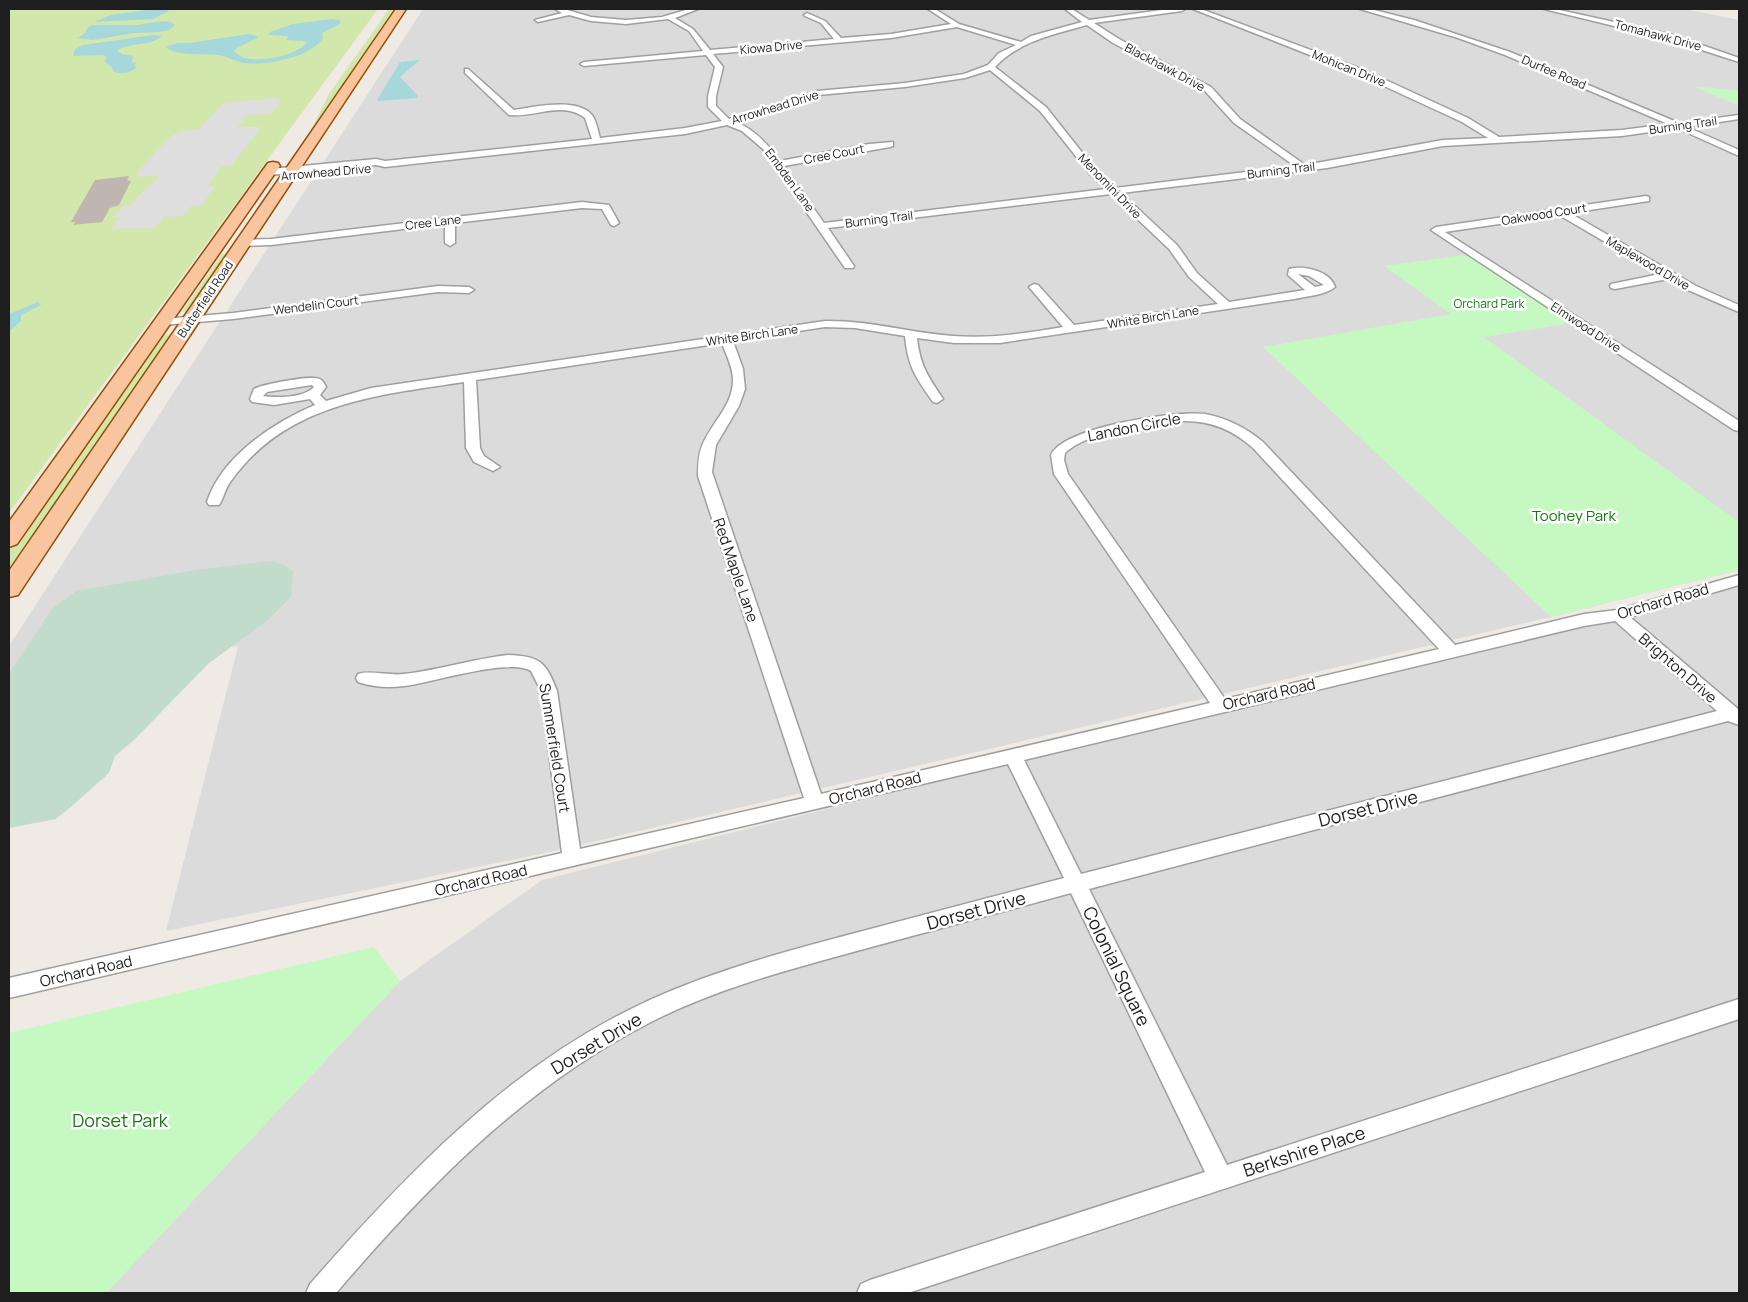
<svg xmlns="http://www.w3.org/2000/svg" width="1748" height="1302" font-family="Manrope,sans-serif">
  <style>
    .residential { fill: #dcdbdb }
    .grass { fill: #d2e7ac }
    .wetland { fill: #c2dccc }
    .park { fill: #c6f8c2 }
    .parking { fill: #dedede }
    .water { fill: #a6d7db }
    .building { fill: #bfb5b1 }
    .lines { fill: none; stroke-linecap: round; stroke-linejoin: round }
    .minor-casing { stroke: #9f9f9f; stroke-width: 3 }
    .primary-casing { stroke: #934f05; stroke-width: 3 }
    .minor { fill: #fff; fill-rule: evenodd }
    .primary { fill: #f9c59f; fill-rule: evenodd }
    .labels { text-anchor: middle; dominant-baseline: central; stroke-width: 5; stroke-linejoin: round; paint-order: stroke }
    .far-street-label { font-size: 12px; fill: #1e1e1e; stroke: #fff }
    .far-park-label { font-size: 12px; fill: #16790f; stroke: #fff }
    .street-label { font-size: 15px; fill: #1e1e1e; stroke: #fff }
    .park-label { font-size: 15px; fill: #16790f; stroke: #fff }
    .near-street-label { font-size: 18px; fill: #1e1e1e; stroke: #fff }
    .near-park-label { font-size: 18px; fill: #16790f; stroke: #fff }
  </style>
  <rect width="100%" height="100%" fill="#efeae4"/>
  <g class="residential">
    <polygon points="423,9 1685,9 1739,20 1739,570 1551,617 550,852 166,931 238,646 9,672 9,646"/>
    <polygon points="1739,582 1739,1293 106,1293 400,981 542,880"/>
  </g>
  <g class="grass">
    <polygon points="9,9 378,9 9,513"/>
    <polygon points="389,9 397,9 312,134 309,134 329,94"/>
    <polygon points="222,254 226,254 190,312 182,312"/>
    <polygon points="164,334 173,335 9,576 9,551 159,336"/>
  </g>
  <polygon class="wetland" points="270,561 283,564 293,571 291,596 289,599 268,620 208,664 134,740 115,756 109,773 72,806 56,819 9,828 9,673 52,609 76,591 196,570"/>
  <g class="park">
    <polygon points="1693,86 1739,91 1739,106"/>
    <polygon points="1470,254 1572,323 1484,337 1739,522 1739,570 1551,617 1263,347 1451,314 1384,266"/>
    <polygon points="374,947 400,981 106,1293 9,1293 9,1033"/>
  </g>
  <polygon class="parking" points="278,98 277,100 282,100 271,114 247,115 237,127 261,127 231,166 222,166 207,186 215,186 201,206 191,206 184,216 164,217 155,228 110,229 120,218 113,217 123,206 131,205 148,186 159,178 156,175 138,177 140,169 172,135 188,130 200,129 222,104 227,102"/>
  <g class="water">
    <polygon points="153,9 166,9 169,11 153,19 94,22 111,15"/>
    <path d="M332,19l8,1v4l-18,9 1,5c-11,19 -57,28 -78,25 -9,-1 -18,-7 -27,-8 -11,-1 -45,1 -52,-8l11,-4h12l60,-9 10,3 -22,11 -3,3c13,17 62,5 73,-8l-4,-2 -17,-1 2,-3 -2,-1 -17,-1 1,-3 23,-8z"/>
    <polygon points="163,21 171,22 175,25 169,30 159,32 134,33 93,40 78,38 85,33 88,27 92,25 136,25"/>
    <path d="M153,35l9,1c-14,12 -31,5 -45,15l5,3 11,2 -1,6 4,1 -2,3 3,1c-6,6 -16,8 -24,4l-1,-4 -7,-5 1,-5 -2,-2 -31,1 2,-7 8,-4z"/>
    <polygon points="420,60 400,77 418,96 417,98 378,101 377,100 400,62"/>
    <polygon points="38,302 41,305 21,315 21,321 9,332 9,314"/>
  </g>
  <polygon class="building" points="129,176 127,180 131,181 119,205 110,208 102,222 73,225 75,222 71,222 95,180"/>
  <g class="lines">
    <defs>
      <g id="minor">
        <path d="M555,9h9l27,8 35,3 36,-3 27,-8h9l-23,9 18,11 17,21 124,-11 -13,-16 -16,-7 -1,-1 3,-2 18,8 16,17 50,-4 60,-10 -23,-15h7l24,15 62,18 10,-6 51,-14 -17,-13h7l17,11 80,-11h16l-3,2 -88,12 25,16 92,48 29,32 65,46 138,-25 45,-2 -26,-16 -104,-48 -165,-65h8l163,61 104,48 31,19 123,-7 46,-6 -163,-69 -47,-17 -98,-29h10l44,11 96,32 169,71 60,-8v4l-52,8 52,23v6l-62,-28 -55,8 -179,10 -116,22 -206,25 56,52 20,28 32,29 76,-12 -17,-15 1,-6c15,-4 41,2 46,18 -9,8 -28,9 -41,12l-294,44h-46l-37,-5c3,28 11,38 26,61l-6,4 -4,-1c-18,-26 -25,-35 -28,-66l-50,-8 -30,-1 -92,14 10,28 2,20 -6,17 -23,39 -4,27 109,322 389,-91 -156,-229 -3,-19c12,-28 126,-45 154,-41 22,4 41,14 58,28l192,203 129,-31 33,-4 122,-35v10l-109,32 108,92 1,16 -11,-4 -639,168 138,276 512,-166v20l-831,274h-51l4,-9 9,-4 335,-108 -134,-279c-76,21 -153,41 -229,62 -65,18 -131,36 -191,67 -126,64 -224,165 -315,271h-30l4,-9c95,-108 196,-215 327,-278 71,-34 146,-54 222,-74 68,-18 136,-36 205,-54l-56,-114 -999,234v-20l553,-125 -21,-162 -10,-20c-20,-14 -101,12 -127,15 -16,2 -31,1 -46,-4l-2,-4 2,-4c13,-4 32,2 46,0 35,-4 69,-15 104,-19 32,1 38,7 49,36l23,158 224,-51 -106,-322c0,-10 0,-21 4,-30 9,-23 31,-40 31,-66 0,-13 -7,-25 -11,-37l-246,37 4,68 4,8 16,11 -7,4 -19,-9 -8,-14 -2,-66c-86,13 -178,21 -233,99 -6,7 -7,17 -12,24h-10l-2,-3c15,-46 66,-79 108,-97l-5,-6 -36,6 -22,-3 -2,-3 4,-10c8,-5 50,-12 60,-11 7,0 9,3 12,9l-6,8 6,6 45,-13 454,-67c44,-1 85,12 128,15 38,3 74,-3 110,-9l-34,-40 5,-3 4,1 36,40 144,-21 -29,-27 -20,-28 -58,-55 -283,34 26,38 -1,2h-8l-82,-119 -21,-18 -15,-6 -42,9 -300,33 -9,-2 -106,10 -5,-3 5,-3 106,-10 9,2 207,-22 -7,-21c-23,-18 -50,0 -76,-3l-44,-42v-4h3l46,41c20,-3 63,-13 78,5 4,5 6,16 8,23l85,-10 37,-7 -14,-14v-11l7,-29 -9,-12 -122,11 -4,-2 4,-2 119,-11 -14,-20 -21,-12 -42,5 -35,-3 -22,-6 -31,7 -3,-2 27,-7zM1087,25l26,18 92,48 29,32 61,43 -180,22 -19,-18 -50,-63 -51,-40c24,-26 60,-33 92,-42zM957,27l59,18 -17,8 -11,12 -24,9 -59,9 -88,8 -88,28 -13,-13v-10l7,-29 -10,-13 178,-16zM990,70l50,41 50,63 16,15 -282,34 -40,-57 106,-19 3,-1v-4l-24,2 -89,17c-12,-17 -25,-31 -44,-39l82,-27 87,-8 60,-9zM1298,274l11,2 15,9 -9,2zM312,385l2,2c-10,11 -37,11 -51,9l4,-4zM1185,421c27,0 48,9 68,27l186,201 -214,50 -157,-225 -4,-14 1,-7c26,-24 86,-29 120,-32zM1615,621l102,90 -636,163 -57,-114 560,-134z"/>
        <polygon points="1544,9 1555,9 1673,35 1739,58 1739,62 1668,39"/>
        <polygon points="1646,196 1649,197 1649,201 1570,213 1696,286 1739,305 1739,312 1688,290 1668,279 1615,289 1611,288 1610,286 1611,284 1660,274 1559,215 1445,232 1739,421 1739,431 1734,430 1431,230 1436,227"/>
        <polygon points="582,202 609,205 619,223 614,226 611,225 602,209 582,208 455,223 455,243 450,246 445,243 445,224 271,245 243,246 238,243 243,240 271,239"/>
        <polygon points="438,286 469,287 474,290 469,293 438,292 233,319 163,325 157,322 163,319 233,313"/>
      </g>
      <g id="primary">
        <polygon points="396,9 406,9 18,595 9,597 9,571"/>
        <polygon points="273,162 278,163 280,166 17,544 9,547 9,522 268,163"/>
      </g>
    </defs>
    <use href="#minor" class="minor-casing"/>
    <use href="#primary" class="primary-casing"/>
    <use href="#minor" class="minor"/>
    <use href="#primary" class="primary"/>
  </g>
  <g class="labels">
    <g class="far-street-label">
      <text transform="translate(1658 35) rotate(15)">Tomahawk Drive</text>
      <text transform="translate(771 47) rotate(-5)">Kiowa Drive</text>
      <text transform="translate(1165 67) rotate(28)">Blackhawk Drive</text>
      <text transform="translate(1349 68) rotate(22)">Mohican Drive</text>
      <text transform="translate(1554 72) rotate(23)">Durfee Road</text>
      <text transform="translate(775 107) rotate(-17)">Arrowhead Drive</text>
      <text transform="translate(1683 125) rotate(-8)">Burning Trail</text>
      <text transform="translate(834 154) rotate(-11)">Cree Court</text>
      <text transform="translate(1281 170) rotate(-7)">Burning Trail</text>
      <text transform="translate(326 172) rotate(-5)">Arrowhead Drive</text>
      <text transform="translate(790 180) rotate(54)">Embden Lane</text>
      <text transform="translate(1110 186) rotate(46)">Menomini Drive</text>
      <text transform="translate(1544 214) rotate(-9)">Oakwood Court</text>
      <text transform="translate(879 219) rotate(-7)">Burning Trail</text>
      <text transform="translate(433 222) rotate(-7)">Cree Lane</text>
      <text transform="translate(1648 263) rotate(30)">Maplewood Drive</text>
      <text transform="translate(205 299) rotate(-56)">Butterfield Road</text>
      <text transform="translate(316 305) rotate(-7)">Wendelin Court</text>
      <text transform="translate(1153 317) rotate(-9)">White Birch Lane</text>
      <text transform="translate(1586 327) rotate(33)">Elmwood Drive</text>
      <text transform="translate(752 335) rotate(-8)">White Birch Lane</text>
    </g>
    <g class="far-park-label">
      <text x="1489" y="303">Orchard Park</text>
    </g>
    <g class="street-label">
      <text transform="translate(1134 427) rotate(-11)">Landon Circle</text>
      <text transform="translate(736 570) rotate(71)">Red Maple Lane</text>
      <text transform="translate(1663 601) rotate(-16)">Orchard Road</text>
      <text transform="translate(1678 668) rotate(41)">Brighton Drive</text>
      <text transform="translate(1269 694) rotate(-13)">Orchard Road</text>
      <text transform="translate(555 748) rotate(81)">Summerfield Court</text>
      <text transform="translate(875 788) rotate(-14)">Orchard Road</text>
      <text transform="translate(481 880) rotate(-13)">Orchard Road</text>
      <text transform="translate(86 971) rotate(-13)">Orchard Road</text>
    </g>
    <g class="park-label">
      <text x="1574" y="515">Toohey Park</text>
    </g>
    <g class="near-street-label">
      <text transform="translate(1368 808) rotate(-14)">Dorset Drive</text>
      <text transform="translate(976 910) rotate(-15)">Dorset Drive</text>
      <text transform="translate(1117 966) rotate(64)">Colonial Square</text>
      <text transform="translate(596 1043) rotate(-31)">Dorset Drive</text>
      <text transform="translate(1304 1151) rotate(-18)">Berkshire Place</text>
    </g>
    <g class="near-park-label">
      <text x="120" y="1120">Dorset Park</text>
    </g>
  </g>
  <rect width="1748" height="1302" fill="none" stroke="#1e1e1e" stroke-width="20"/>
</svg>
